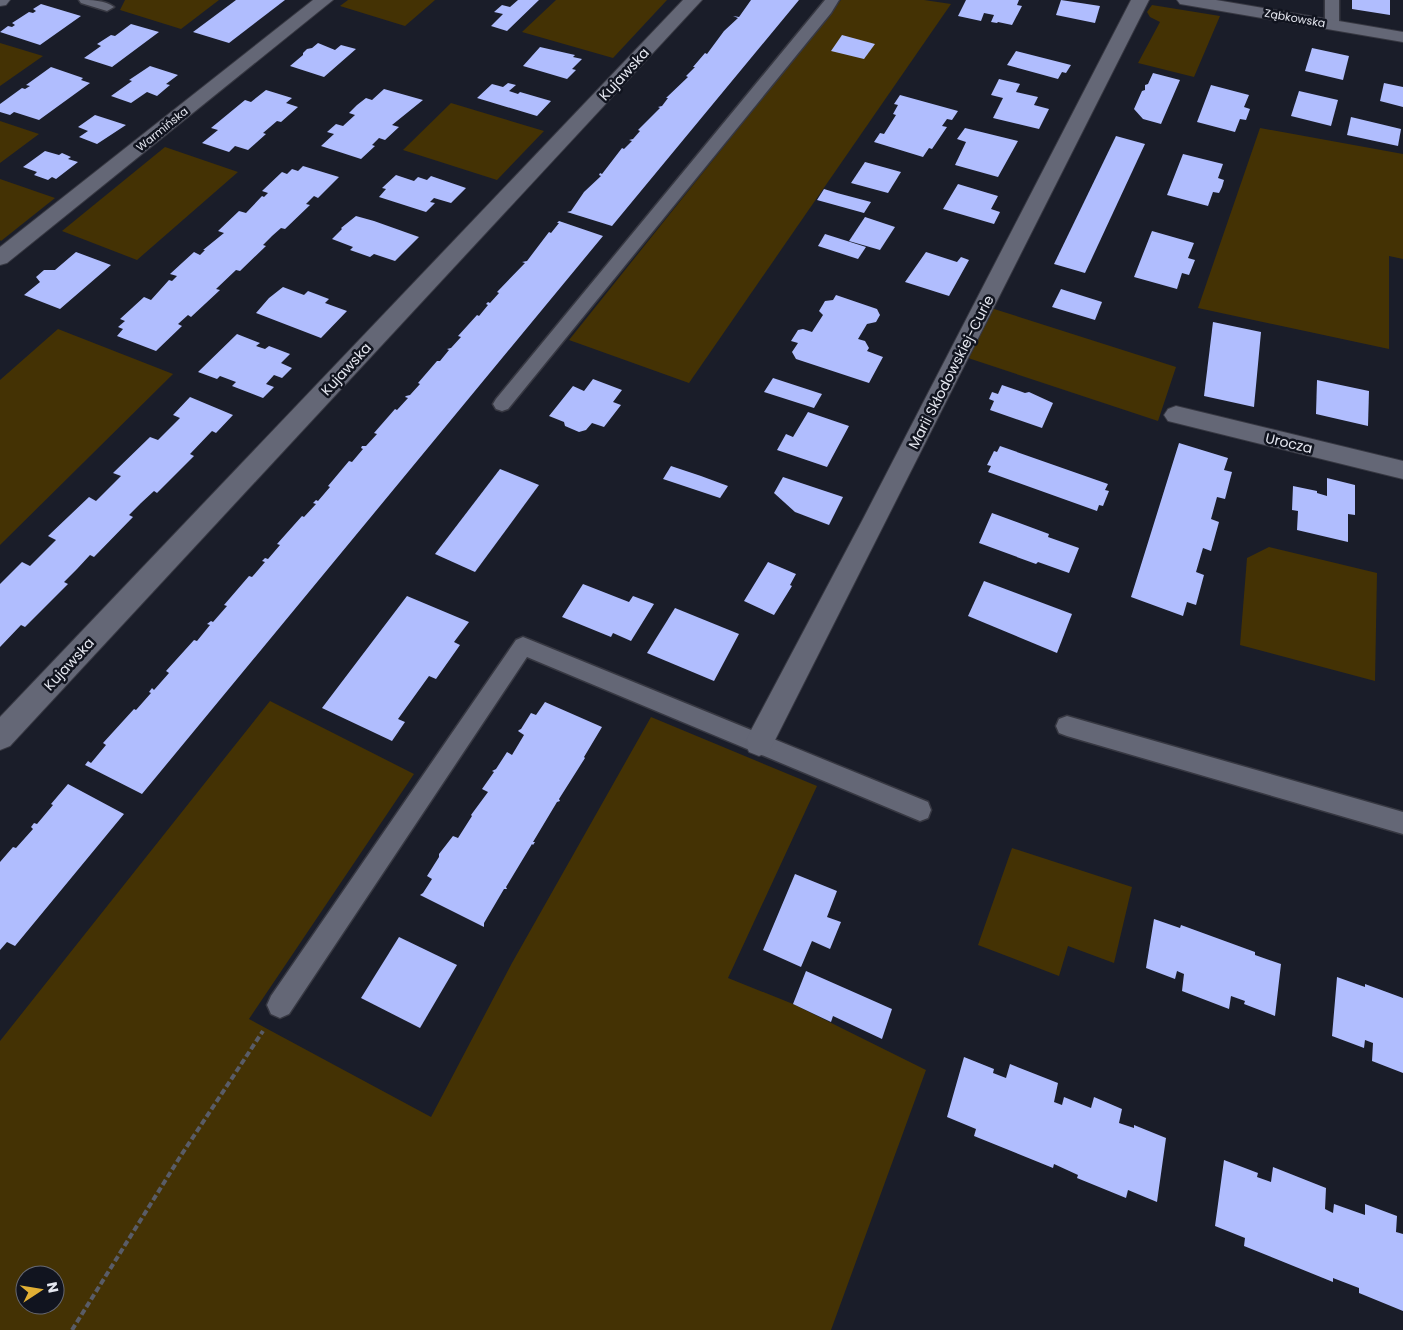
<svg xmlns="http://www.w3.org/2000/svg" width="1403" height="1330" font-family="Poppins,sans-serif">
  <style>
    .green { fill: #443204; fill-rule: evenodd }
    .building { fill: #b0bdfe }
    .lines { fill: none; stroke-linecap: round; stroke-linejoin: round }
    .lane-casing { stroke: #373842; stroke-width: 3 }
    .street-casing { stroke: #373842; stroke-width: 2 }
    .secondary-casing { stroke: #373842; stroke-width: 2 }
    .path { stroke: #595c67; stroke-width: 4; stroke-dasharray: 6 3; stroke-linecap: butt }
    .lane { fill: #646776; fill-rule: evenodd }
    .street { fill: #646776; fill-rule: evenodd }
    .secondary { fill: #646776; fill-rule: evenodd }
    .labels { text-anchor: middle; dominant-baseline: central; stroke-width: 5; stroke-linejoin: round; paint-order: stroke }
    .far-street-label { font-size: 11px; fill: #e5e7f0; stroke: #11141f }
    .street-label { font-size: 14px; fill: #e5e7f0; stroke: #11141f }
  </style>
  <rect width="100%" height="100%" fill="#1a1d29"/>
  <g class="green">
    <polygon points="125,0 219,0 181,29 120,10"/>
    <polygon points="348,0 435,0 405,26 340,6"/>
    <polygon points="556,0 667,0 613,58 522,32"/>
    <polygon points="841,0 924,0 951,4 689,383 569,340"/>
    <polygon points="1152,5 1220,16 1194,77 1138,63 1160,22 1150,17 1147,12"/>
    <polygon points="0,43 43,56 0,86"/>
    <polygon points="451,103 544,131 497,180 403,150"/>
    <polygon points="0,121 39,134 0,163"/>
    <polygon points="1260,128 1403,154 1403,259 1389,256 1389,349 1198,308"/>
    <polygon points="165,147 238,172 137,260 62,231"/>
    <polygon points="0,179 55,198 1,241 0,240"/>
    <polygon points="991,308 1176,367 1158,421 965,357"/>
    <polygon points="58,329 173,374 0,545 0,380"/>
    <polygon points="1269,547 1377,573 1375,681 1240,645 1247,558"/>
    <path d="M270,701l144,73 -165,245 182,98 81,-154 139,-246 166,69 -89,192 65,26 133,66 -95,260h-831v-289zM25,1275h30v30h-30z"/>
    <polygon points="1012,848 1132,887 1114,963 1068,946 1059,976 978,945"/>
  </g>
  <g class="building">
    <polygon points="236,0 285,0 229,43 193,32"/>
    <polygon points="518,0 539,0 507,31 491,26 503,14 494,12 502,5 510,7"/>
    <polygon points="751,0 799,0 612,226 567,212 571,211 584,192 601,176 599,175 600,173 602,174 622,148 624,149 632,141 629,140 633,139 640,131 638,130 660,108 658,107 662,106 668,98 666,98 688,77 686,76 695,67 693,67 705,53 707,54 724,31 738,18 733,16 739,17"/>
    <polygon points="966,0 1019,0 1017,5 1022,6 1012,25 998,22 997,23 991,22 994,15 984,13 981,21 958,16"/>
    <polygon points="1061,0 1100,6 1095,23 1056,15"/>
    <polygon points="1352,0 1390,0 1390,15 1352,9"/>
    <polygon points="41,4 81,16 40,45 0,32 8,26 12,27 15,25 12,23 29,12 33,13 36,11 33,9"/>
    <polygon points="131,24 159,32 112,67 84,58 101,46 97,44 111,35 115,36"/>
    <polygon points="842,35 875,44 864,59 831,51"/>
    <polygon points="318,43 335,50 341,45 356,49 324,77 290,66 303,55 303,53 307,49 312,48"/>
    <polygon points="540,47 575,55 573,57 582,59 572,69 576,70 567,79 523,66"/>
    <polygon points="1312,48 1349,56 1343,80 1305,71"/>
    <polygon points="1016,51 1071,65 1066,73 1062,72 1058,79 1007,65"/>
    <polygon points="150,66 178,75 166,84 170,85 157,96 147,92 131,103 111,96 132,81 129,80"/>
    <polygon points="51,67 83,78 81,80 90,83 39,120 14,112 10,115 0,112 0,104 22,88 25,89 30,86 26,85"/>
    <polygon points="1153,73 1180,80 1161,124 1143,119 1134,109 1142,91 1145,90 1145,85 1148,84"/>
    <polygon points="999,79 1020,84 1016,92 1038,97 1034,105 1049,109 1039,129 993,118 1003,98 991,95"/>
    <polygon points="508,83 516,85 509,91 518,94 520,92 551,101 537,116 477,98 492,84 503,87"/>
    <polygon points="1384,83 1403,87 1403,107 1380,101"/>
    <polygon points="1211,85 1249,95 1244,107 1250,109 1246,120 1240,119 1235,132 1197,122"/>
    <polygon points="384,89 423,100 392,125 399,127 385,140 379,138 372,145 375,146 361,159 321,146 334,134 327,132 336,124 343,126 355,115 349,113 357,105 366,98 372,100"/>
    <polygon points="266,90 292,98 286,103 298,107 281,122 277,121 263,133 266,134 248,150 235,146 229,152 202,143 218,130 211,128 245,100 251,102"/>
    <polygon points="1299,91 1338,100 1331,126 1291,116"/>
    <polygon points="900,95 958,111 952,120 947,119 942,126 947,127 932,149 929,148 923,157 874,142 880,133 884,134 896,115 893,114 898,105 894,104"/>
    <polygon points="95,115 126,125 97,144 79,137 88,131 78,127"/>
    <polygon points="1351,117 1401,129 1398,146 1347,135"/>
    <polygon points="965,128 1018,141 998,177 955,165 966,142 957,139"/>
    <polygon points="1116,136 1145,144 1085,273 1054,264"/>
    <polygon points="45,151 59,155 62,153 71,157 68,159 78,162 56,179 52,177 48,180 34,175 37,172 23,167"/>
    <polygon points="1183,154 1223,164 1218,178 1224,180 1222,187 1219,193 1213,192 1208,206 1167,195"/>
    <polygon points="865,162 901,172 888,193 851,183"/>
    <polygon points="303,166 339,177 318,198 314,196 306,204 310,205 285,229 281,228 272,236 263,245 266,246 240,271 236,270 216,289 220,290 191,317 188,315 178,324 182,326 156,351 117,336 123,329 118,327 125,321 120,319 144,297 151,300 169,280 172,281 177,276 170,274 194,252 200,255 205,250 203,250 224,233 218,231 239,211 246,213 262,196 264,197 268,193 262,191 282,172 287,174 292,169 298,171"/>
    <polygon points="396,175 414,181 418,177 427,180 431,176 466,188 451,203 434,198 430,202 435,203 426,212 379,197 386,189 382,188"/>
    <polygon points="958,184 998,196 991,209 1000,212 994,224 943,209"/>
    <polygon points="824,189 837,193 871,202 864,213 817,200"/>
    <polygon points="356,216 374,221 419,237 395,261 374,254 370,257 350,250 353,247 332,239 342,229 341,228"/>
    <polygon points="865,217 895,227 880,250 849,241"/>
    <polygon points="559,221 603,236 142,794 85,765 88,761 91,763 106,745 103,743 134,709 136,710 151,693 149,692 152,688 154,690 169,673 166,671 194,640 197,641 210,625 207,624 211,621 213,622 227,606 224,605 249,576 252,577 265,562 262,561 265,558 268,559 280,545 277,544 302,516 304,517 316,504 313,503 316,500 318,501 330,487 328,486 349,461 352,462 363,449 361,448 362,446 366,446 377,434 374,433 395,409 397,410 408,398 405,397 406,396 410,395 420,384 418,383 437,361 440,361 449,350 447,349 451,348 461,337 458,336 477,315 479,316 488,305 486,304 488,302 490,303 499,293 497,292 525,263 522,262 527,261 549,232 551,233 559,223 557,223"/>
    <polygon points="1152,231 1194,243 1188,258 1195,260 1189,275 1182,273 1177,289 1134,277"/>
    <polygon points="825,234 866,247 858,259 818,246"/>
    <polygon points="76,252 111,265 60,309 24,295 40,282 36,277 44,270 55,270"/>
    <polygon points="926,252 957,262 961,257 969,260 949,296 905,282"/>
    <polygon points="283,287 304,295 308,291 329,299 325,303 347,311 321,338 256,313 269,298"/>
    <polygon points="1061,289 1102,302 1095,320 1052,307"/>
    <polygon points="836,295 877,309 880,315 876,322 867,324 858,339 865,341 869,348 867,351 883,357 869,383 796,359 792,352 798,343 791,341 798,330 803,329 812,332 823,315 819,311 825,301 833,300"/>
    <polygon points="1213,322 1261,332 1254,407 1204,396"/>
    <polygon points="237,334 260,343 256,346 265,349 269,346 290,354 281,363 292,368 282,378 274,375 266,384 274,387 263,398 232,386 236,382 220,376 217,379 198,372"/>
    <polygon points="773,378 822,394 814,408 764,392"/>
    <polygon points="593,379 622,390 613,402 621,405 604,427 592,423 586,430 579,432 565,426 564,422 549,416 573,386 584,391"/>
    <polygon points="1317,380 1369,391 1368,426 1316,414"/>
    <polygon points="1002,385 1025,393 1029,392 1053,403 1042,428 990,410 994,401 989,399 992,392 998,394"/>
    <polygon points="190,397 233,415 216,433 212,431 190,454 194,456 157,493 154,491 141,503 129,515 133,517 94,557 90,555 77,569 64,582 68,584 25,627 21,625 0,647 0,584 22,562 30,566 56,540 48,536 89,497 96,501 121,476 113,473 150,437 158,440 180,418 173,415"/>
    <polygon points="808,412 849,426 827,467 777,450 786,434 793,437"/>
    <polygon points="1179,443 1228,458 1224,470 1232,472 1225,499 1217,497 1211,519 1219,522 1211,551 1203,548 1196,572 1204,575 1196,605 1187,602 1183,616 1131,597"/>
    <polygon points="1000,446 1108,484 1105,490 1109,491 1103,506 1099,505 1097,511 988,472 991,466 987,465 994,451 997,452"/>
    <polygon points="671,466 701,476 728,486 720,498 663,479"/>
    <polygon points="500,469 539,485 475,572 435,554"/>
    <polygon points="783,477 843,497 829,525 795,512 774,493"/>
    <polygon points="1327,478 1355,485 1355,515 1348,514 1348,542 1297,530 1298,511 1292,510 1293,486 1317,491 1317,493 1327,496"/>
    <polygon points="992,513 1049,534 1048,537 1079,548 1069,573 1038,562 1036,564 979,543"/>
    <polygon points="768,562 796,574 790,585 792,586 774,615 744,601"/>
    <polygon points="984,581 1072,614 1057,653 968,616"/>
    <polygon points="583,584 629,602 633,596 654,604 631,641 613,633 611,637 562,617"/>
    <polygon points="407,596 469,622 454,642 460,645 436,679 429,676 398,719 405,722 392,741 322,708"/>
    <polygon points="675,608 739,634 714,681 647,653"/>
    <polygon points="545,702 602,727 584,757 585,758 559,799 560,801 557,802 533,842 535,842 533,845 532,844 506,887 507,889 504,889 484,923 484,927 420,895 423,893 432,879 427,876 439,857 439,854 453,836 458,838 472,816 471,815 488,792 482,789 494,772 492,771 496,769 507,752 512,755 524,735 518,731 519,730 521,729 531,713 536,715"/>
    <polygon points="68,784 124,814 15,946 7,942 0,950 0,862 13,847 16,848 33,829 31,827 34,823 37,824 53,805 51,804"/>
    <polygon points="795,874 837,891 827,917 841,922 830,949 812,941 801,967 763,950"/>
    <polygon points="1154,919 1180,928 1181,925 1255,952 1255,955 1281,964 1275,1016 1244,1004 1245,1001 1231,996 1229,1009 1182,991 1184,974 1177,971 1175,979 1146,968"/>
    <polygon points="399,937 457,965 420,1028 361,998"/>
    <polygon points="806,971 892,1009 882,1039 833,1016 831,1022 793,1004"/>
    <polygon points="1337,977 1365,987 1365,984 1403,998 1403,1073 1372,1061 1373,1043 1365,1040 1364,1048 1332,1036"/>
    <polygon points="964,1057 994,1069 993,1073 1006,1078 1010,1064 1058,1083 1054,1102 1062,1105 1064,1097 1091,1108 1094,1097 1122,1109 1119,1123 1134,1128 1134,1125 1166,1138 1157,1202 1128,1190 1126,1198 1077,1178 1078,1175 1054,1164 1053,1168 974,1136 976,1129 947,1117"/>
    <polygon points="1224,1160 1258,1173 1257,1177 1271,1182 1273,1167 1326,1188 1325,1209 1333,1213 1334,1204 1365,1215 1365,1204 1397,1216 1396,1232 1403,1234 1403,1311 1359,1293 1359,1288 1333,1278 1333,1282 1244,1246 1245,1238 1215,1226"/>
  </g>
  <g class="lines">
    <defs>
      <g id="lane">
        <path d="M79,0c12,0 26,0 35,7l-7,4 -26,-8z"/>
        <polygon points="825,0 839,0 831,13 508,409 502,411 496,409 493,404 496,399"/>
        <polygon points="1325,0 1339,0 1339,25 1337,28 1327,28 1325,25"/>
        <polygon points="523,637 928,802 931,810 928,818 920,821 527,657 289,1014 280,1018 271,1014 267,1005 271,996 516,640"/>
        <polygon points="1067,716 1403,812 1403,834 1067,736 1059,733 1056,726 1059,719"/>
      </g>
      <g id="street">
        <polygon points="0,0 10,0 6,5 0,6"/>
        <polygon points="313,0 333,0 7,263 0,265 0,247"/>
        <polygon points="683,0 702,0 10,746 0,750 0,717"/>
        <polygon points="1131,0 1149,0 769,752 759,756 749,752 745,743 749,734 863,519"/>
        <polygon points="1176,406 1403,461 1403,479 1168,421 1164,415 1168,409"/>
      </g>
      <polygon id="secondary" points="1177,0 1216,0 1403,32 1403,42 1186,5 1180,4"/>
    </defs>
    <use href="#lane" class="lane-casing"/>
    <use href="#street" class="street-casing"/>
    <use href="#secondary" class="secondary-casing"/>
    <polyline class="path" points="72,1330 180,1157 263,1031"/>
    <use href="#lane" class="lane"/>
    <use href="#street" class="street"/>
    <use href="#secondary" class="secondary"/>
  </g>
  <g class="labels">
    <g class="far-street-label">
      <text transform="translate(1295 18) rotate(10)">Ząbkowska</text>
      <text transform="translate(162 129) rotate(-39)">Warmińska</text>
    </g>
    <g class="street-label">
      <text transform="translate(624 74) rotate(-47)">Kujawska</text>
      <text transform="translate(346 369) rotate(-47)">Kujawska</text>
      <text transform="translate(951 372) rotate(-63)">Marii Skłodowskiej-Curie</text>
      <text transform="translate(1289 443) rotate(13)">Urocza</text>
      <text transform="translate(69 664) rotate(-47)">Kujawska</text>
    </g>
  </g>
  <g transform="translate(40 1290) rotate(78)"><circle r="24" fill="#11141f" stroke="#666873"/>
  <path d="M0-4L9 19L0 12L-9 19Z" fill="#e1af34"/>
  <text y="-8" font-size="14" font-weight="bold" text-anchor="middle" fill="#e5e7f0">N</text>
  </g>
</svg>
